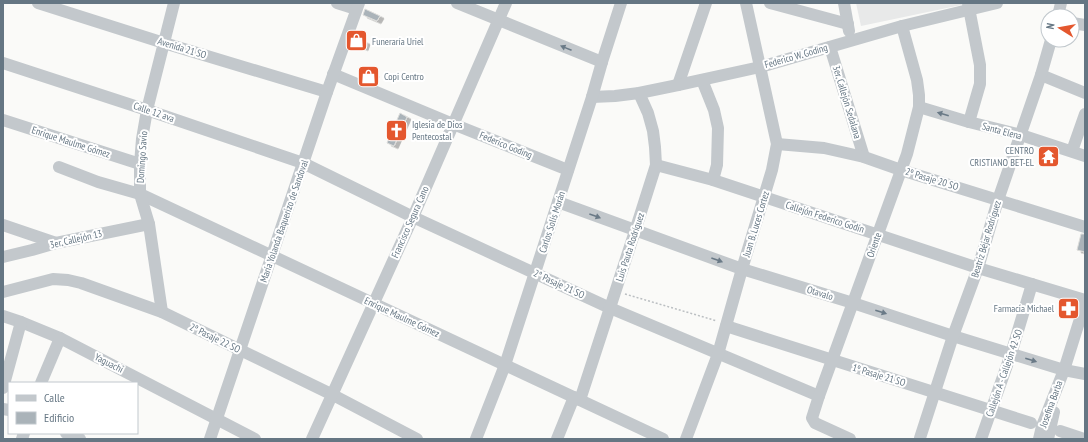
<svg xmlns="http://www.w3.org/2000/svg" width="1088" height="442" font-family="'PT Sans Narrow',sans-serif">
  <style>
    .built { fill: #e8e9e9 }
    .building { fill: #aab3b9; stroke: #dcdcda; filter: url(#shadow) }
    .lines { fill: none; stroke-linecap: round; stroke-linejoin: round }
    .path { stroke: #bbbfc2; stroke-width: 1.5; stroke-dasharray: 2 2; stroke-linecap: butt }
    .minor { stroke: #c3c8cc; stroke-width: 12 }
    .oneway { fill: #6a7a87 }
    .labels { text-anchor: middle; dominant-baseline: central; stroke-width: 4; stroke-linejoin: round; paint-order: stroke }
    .poi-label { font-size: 10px; fill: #657683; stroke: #fff; text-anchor: start }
    .street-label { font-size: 10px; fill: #657683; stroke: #fff }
  </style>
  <defs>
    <filter id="shadow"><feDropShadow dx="4" dy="2.5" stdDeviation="0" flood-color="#0004"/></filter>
  </defs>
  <rect width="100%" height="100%" fill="#fafaf8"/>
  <polygon class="built" points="856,3 965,3 966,4 861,26"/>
  <g class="building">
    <polygon points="365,9 380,16 377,21 363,15"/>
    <polygon points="355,37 366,42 364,48 353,43"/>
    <polygon points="365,70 375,74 372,82 362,78"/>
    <polygon points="400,113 407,117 394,146 387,143"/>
    <polygon points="1081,234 1085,234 1085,252 1077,250"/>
    <polygon points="1062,302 1072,305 1069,315 1059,312"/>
  </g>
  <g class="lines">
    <polyline class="path" points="625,294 717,321"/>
    <g class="minor">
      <polyline points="38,3 164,43 327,92"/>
      <polyline points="337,3 356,9"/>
      <polyline points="457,3 602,62"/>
      <polyline points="770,3 848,24"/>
      <polyline points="844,3 849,31"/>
      <polyline points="968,3 980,65 980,84 969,122"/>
      <polyline points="1058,16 1061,3"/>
      <polyline points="1072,23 1085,25"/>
      <polyline points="830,47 864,157"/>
      <polyline points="3,63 147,110 303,163 413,217 610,308 819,396"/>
      <polyline points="333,74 453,124 568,170"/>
      <polyline points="1041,75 1085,93"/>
      <polyline points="702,80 714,110 718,128 717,165 713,180"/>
      <polyline points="678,85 706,3"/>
      <polyline points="592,97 615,96 639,93 678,85 760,67 902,26 997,3"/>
      <polyline points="919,107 969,122 1021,135 1085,156"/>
      <polyline points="3,120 140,164"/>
      <polyline points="777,144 824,148 864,157 901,170 1085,227"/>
      <polyline points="1072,151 1085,114"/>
      <polyline points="656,165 713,180 978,268 1085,300"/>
      <polyline points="59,167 98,182 140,194 663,439"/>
      <polyline points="558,202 742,269 853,303 953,336 1064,370 1085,374"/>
      <polyline points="3,225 56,243"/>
      <polyline points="3,257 32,250 56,243 149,224"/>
      <polyline points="3,292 53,279 68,280 81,283 162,312 333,395 417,439"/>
      <polyline points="162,312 149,224 140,194 140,164 142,139 147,110 174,3"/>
      <polyline points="3,316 21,322 60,338 255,439"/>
      <polyline points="726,326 1031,423"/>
      <polyline points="41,383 60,338"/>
      <polyline points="3,388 21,322"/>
      <polyline points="580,400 635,231 656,165 655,147 653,131 648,113 639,93"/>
      <polyline points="3,409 9,410"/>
      <polyline points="1060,431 1084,439"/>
      <polyline points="66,433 80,439"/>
      <polyline points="920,438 953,336 978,268 998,200 1041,75 1051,40"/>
      <polyline points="22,439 24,433"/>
      <polyline points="210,439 327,92 359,3"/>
      <polyline points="312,439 413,217 506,3"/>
      <polyline points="476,439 505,365 592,97 602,62 621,3"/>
      <polyline points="557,439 574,397"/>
      <polyline points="686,439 718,354 742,269 772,170 777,144 746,3"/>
      <polyline points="850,439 815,423 812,418 819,396 907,154 919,107 919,95 917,80 902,26"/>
      <polyline points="981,439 1011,354 1032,284"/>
      <polyline points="1039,439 1042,426 1064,370 1085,303"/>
      <polyline points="1048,439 1054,412"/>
    </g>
  </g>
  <defs><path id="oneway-solid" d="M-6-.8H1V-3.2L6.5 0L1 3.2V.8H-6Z"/></defs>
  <g class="oneway">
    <use href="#oneway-solid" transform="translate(566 48) rotate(-158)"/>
    <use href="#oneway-solid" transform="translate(943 114) rotate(-164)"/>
    <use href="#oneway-solid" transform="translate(595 216) rotate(20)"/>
    <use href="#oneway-solid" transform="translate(717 260) rotate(20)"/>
    <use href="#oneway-solid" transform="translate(881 312) rotate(18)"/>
    <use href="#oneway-solid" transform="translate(1031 360) rotate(17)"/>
  </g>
  <defs>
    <symbol id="shop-square" viewBox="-11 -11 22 22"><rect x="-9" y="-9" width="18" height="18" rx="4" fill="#e4572e" stroke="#fff"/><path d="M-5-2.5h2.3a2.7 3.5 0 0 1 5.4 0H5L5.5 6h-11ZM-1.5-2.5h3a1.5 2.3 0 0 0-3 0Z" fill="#fff"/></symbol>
    <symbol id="church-square" viewBox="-11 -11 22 22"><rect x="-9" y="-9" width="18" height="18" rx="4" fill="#e4572e" stroke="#fff"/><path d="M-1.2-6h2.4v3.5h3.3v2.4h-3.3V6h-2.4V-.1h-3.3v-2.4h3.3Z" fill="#fff"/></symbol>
    <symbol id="temple-square" viewBox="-11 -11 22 22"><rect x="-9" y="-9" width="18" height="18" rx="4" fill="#e4572e" stroke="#fff"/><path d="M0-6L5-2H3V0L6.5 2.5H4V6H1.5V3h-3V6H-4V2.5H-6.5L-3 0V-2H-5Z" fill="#fff"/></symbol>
    <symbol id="pharmacy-square" viewBox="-11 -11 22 22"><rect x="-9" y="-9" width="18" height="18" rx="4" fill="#e4572e" stroke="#fff"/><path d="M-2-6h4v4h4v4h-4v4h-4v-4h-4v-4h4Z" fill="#fff"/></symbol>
  </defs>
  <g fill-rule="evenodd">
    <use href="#shop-square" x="344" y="28" width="25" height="25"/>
    <use href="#shop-square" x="356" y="64" width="25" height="25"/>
    <use href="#church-square" x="384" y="118" width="25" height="25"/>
    <use href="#temple-square" x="1036" y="144" width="25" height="25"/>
    <use href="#pharmacy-square" x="1056" y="296" width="25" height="25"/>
  </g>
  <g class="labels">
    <g class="poi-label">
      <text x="372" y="41">Funeraría Uriel</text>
      <text x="384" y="76">Copi Centro</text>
      <text x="412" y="124">Iglesia de Dios<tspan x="412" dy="12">Pentecostal</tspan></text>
      <text x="1034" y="150" text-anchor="end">CENTRO<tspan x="1034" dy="12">CRISTIANO BET-EL</tspan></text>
      <text x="1054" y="308" text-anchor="end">Farmacia Michael</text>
    </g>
    <g class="street-label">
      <text transform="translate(182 48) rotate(17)">Avenida 21 SO</text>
      <text transform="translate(796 56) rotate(-16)">Federico W. Goding</text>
      <text transform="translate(847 102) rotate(73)">3er. Callejón Sedalana</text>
      <text transform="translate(154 112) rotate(19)">Calle 12 ava</text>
      <text transform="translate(1002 131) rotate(15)">Santa Elena</text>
      <text transform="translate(71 142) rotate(18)">Enrique Maulme Gómez</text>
      <text transform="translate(506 145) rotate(22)">Federico Goding</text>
      <text transform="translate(142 157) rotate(-86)">Domingo Savio</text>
      <text transform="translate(932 179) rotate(17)">2º Pasaje 20 SO</text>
      <text transform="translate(825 217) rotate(18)">Callejón Federico Godín</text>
      <text transform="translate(284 221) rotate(-71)">María Yolanda Baquerizo de Sandoval</text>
      <text transform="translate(410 222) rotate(-66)">Francisco Segura Cano</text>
      <text transform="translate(552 222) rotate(-72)">Carlos Solís Morán</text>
      <text transform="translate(756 224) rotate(-73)">Juan B. Luces Cortez</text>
      <text transform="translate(76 239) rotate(-13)">3er. Callejón 13</text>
      <text transform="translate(986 239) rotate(-73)">Beatriz Béjar Rodríguez</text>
      <text transform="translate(874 245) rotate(-70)">Oriente</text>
      <text transform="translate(630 247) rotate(-72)">Luis Pauta Rodríguez</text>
      <text transform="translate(559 284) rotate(25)">2° Pasaje 21 SO</text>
      <text transform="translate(820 293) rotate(17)">Otavalo</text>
      <text transform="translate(402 317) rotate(25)">Enrique Maulme Gómez</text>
      <text transform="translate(215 338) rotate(26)">2º Pasaje 22 SO</text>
      <text transform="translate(109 363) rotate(27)">Yaguachi</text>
      <text transform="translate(1004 373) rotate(-71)">Callejón A - Callejón 42 SO</text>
      <text transform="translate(879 375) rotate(17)">1º Pasaje 21 SO</text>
      <text transform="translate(1051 404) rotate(-70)">Josefina Barba</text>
    </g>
  </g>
  <rect width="1088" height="442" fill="none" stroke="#657683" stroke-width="8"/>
  <rect x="8" y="382" width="130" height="52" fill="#ffffff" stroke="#c1c8cd"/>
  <rect x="16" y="395" width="20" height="6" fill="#c3c8cc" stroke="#c1c8cd"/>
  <text x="44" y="402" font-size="12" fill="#657683">Calle</text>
  <rect x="16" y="412" width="20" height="12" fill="#aab3b9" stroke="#c1c8cd"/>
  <text x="44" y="422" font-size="12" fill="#657683">Edificio</text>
  <g transform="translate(1060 28) rotate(281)"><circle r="19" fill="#ffffff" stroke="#c1c8cd"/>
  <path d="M0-3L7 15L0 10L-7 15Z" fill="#e4572e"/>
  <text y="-6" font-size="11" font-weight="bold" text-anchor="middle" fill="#657683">N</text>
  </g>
</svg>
